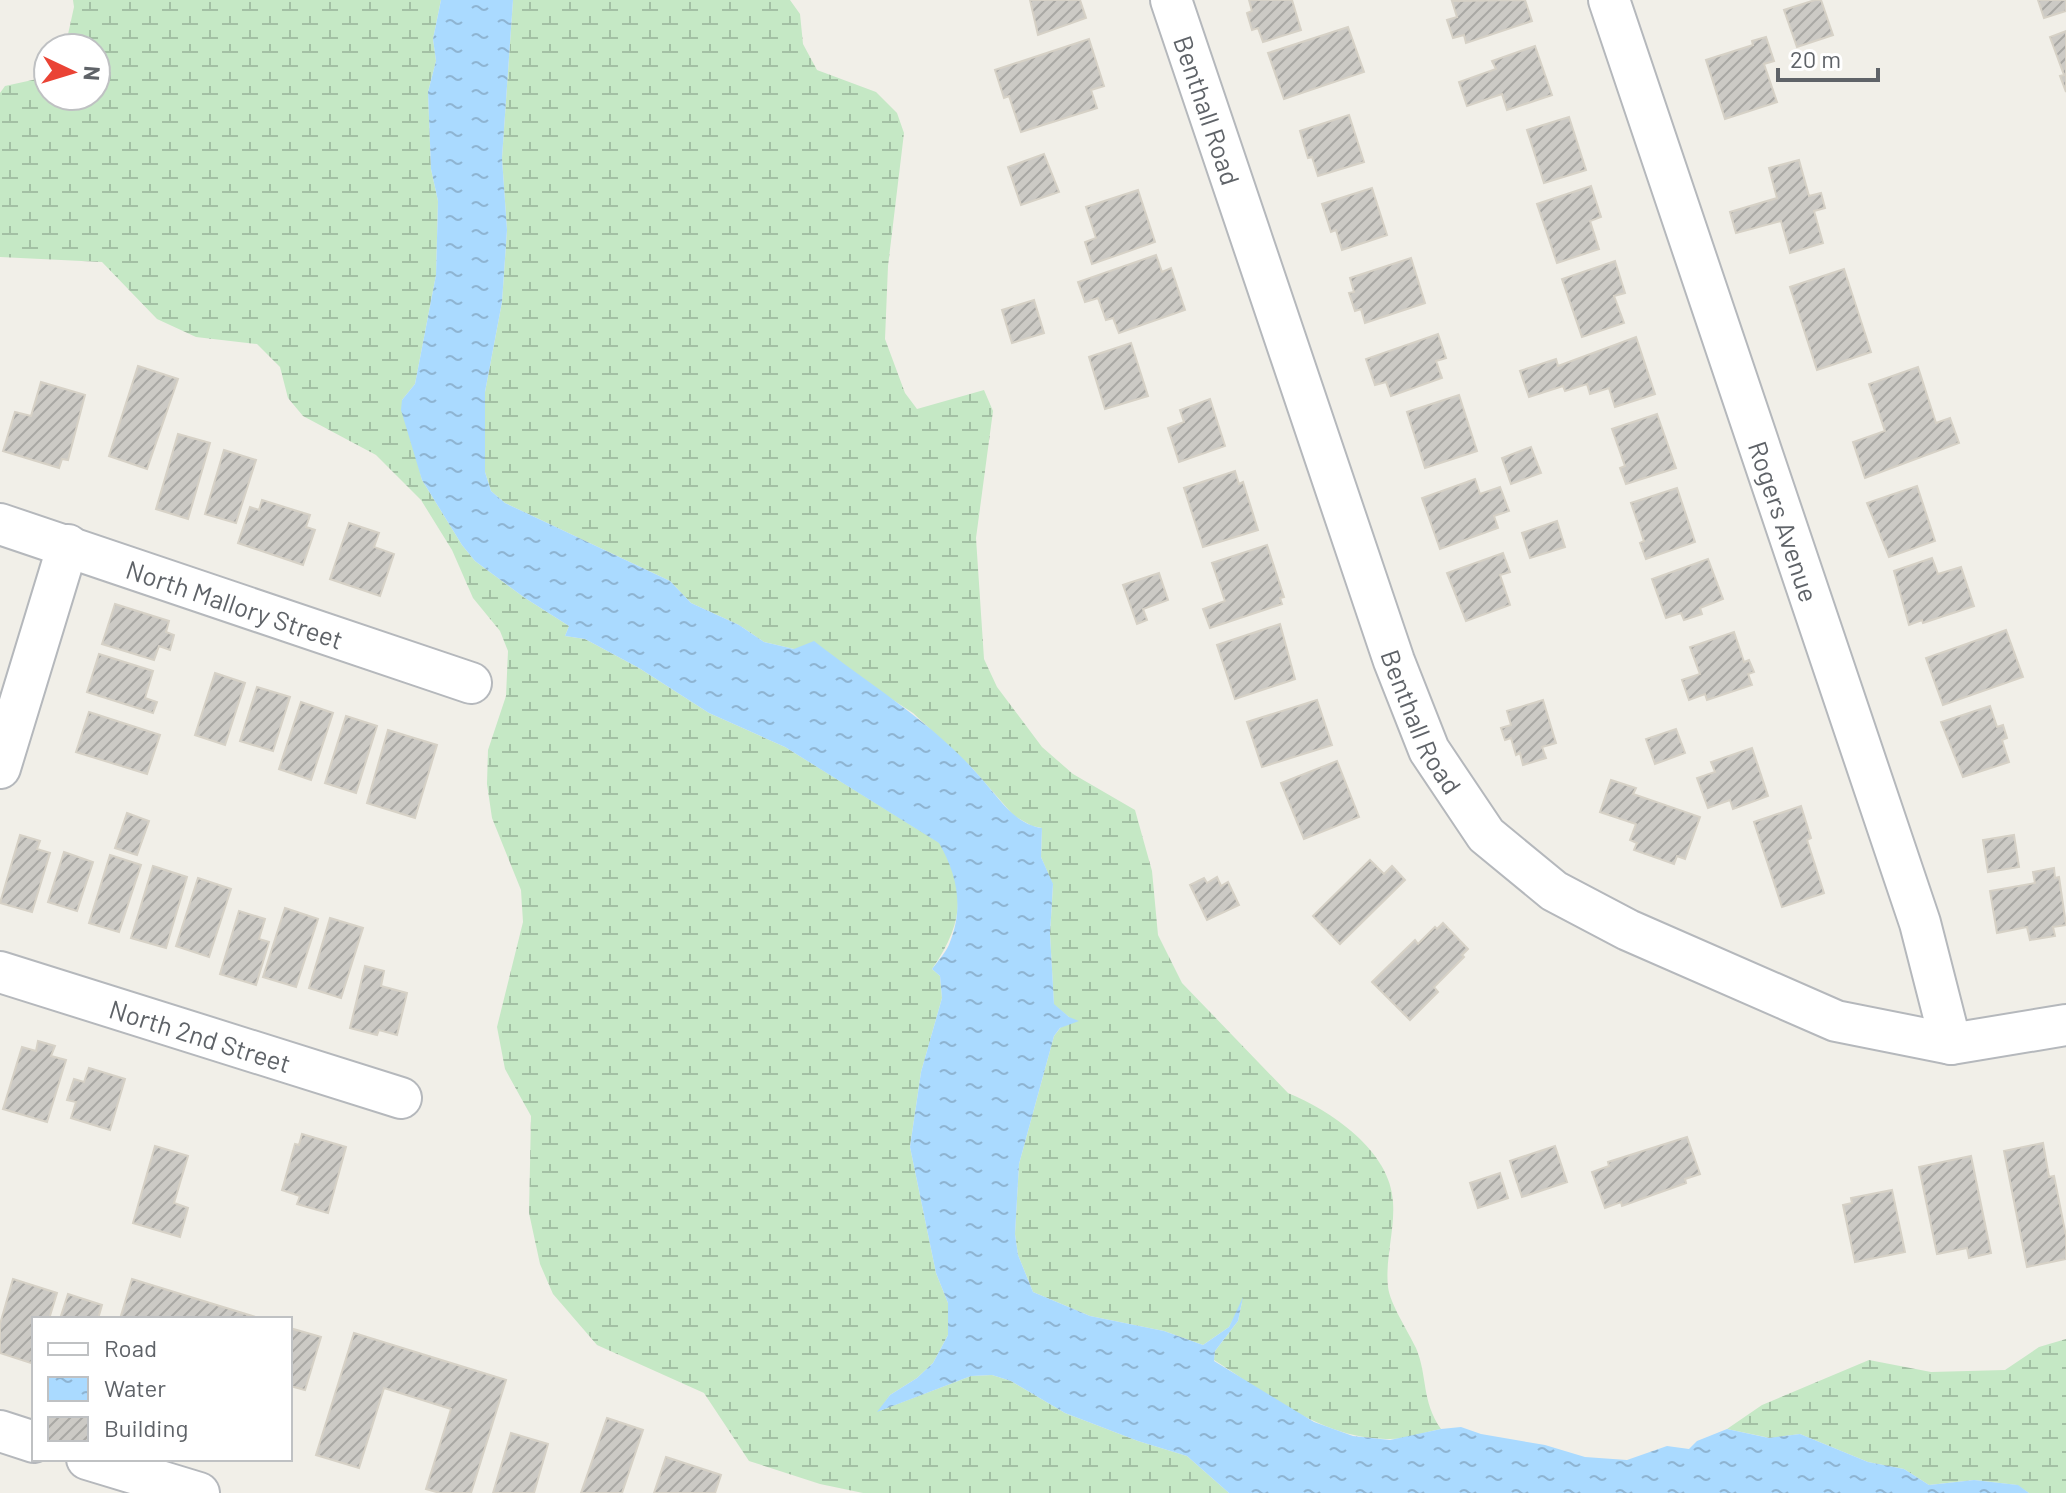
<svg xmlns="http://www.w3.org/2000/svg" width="2066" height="1493" font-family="Barlow,sans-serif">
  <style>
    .wetland { fill: url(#wetland-marsh) }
    .water { fill: url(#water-ripples) }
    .building { fill: url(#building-hatch); stroke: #d6d1c6; stroke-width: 2 }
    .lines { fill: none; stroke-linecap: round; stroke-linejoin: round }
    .minor-casing { stroke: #b5b8bc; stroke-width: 44 }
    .minor { stroke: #fff; stroke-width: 40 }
    .labels { text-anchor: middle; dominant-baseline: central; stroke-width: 8; stroke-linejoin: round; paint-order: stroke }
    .street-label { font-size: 26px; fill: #5f6368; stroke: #fff }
  </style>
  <defs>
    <pattern id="wetland-marsh" width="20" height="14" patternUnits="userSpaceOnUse" patternTransform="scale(2)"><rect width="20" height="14" fill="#c5e8c5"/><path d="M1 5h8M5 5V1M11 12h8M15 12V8" fill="none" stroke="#a3c0a4"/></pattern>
    <pattern id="water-ripples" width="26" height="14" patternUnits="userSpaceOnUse" patternTransform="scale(2)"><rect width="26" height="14" fill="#aadaff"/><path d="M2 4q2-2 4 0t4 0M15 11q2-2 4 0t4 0" fill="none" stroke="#8eb4d2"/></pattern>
    <pattern id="building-hatch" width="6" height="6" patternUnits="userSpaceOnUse" patternTransform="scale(2)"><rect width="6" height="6" fill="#cccac5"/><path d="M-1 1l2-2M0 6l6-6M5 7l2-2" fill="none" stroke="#a9a8a4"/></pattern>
  </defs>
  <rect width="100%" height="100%" fill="#f1efe8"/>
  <g class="wetland">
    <path d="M73,0h368l-8,39 3,22 -8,31 3,77 7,32 -2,74 -21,109 -13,16 20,80 40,65 13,16 50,37 44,28 -4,10 20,3 54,29 70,45 76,34 155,96c27,48 23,81 -8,126l8,7 2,22 -21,74 -11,75 26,126 12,30v32l-15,28 -16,15 -27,17 -11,16 92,-35 21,-1 19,6 54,32 73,28 49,15 42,37h-366l-43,-9 -71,-23 -45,-68 -107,-48 -44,-51 -13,-30 -11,-51 2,-97 -26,-47 -8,-42 26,-105 -2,-32 -29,-72 -5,-34 1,-34 18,-54 2,-45 -8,-20 -27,-33 -21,-48 -31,-50 -45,-45 -73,-39 -15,-18 -8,-31 -23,-23 -61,-7 -39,-18 -55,-57 -102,-5v-164l5,-7 32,-7 11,-9v26h48v-48h-31l9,-41z"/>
    <path d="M513,0h277l10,14 3,30 14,26 59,22 21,21 7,20 -16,133 -3,73 20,54 12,16 67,-19 9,21 -17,127 8,121 13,28 45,60 31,27 62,36 17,61 6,64 24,48 106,110c42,17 103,58 105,109 2,28 -8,57 -5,85 2,17 20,44 28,61 12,29 5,52 25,81 -17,3 -37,11 -55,10 -65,-1 -119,-45 -172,-79l1,-9 23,-30 4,-19 -13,25 -26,18 -39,-14 -74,-15 -57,-24 -15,-37 -3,-21 4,-70 35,-128 15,-19 -15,-12 -4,-71 3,-49 -12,-28 1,-29 -10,-2 -18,-10 -41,-47 -60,-56 -43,-28 -76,-36 -30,-7 -25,-17 -48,-22 -21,-22 -165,-78 -14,-12 -6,-19v-80l17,-90 5,-72 -5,-72z"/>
    <polygon points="2066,1339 2066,1493 2029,1493 2017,1485 1974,1480 1929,1485 1904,1469 1868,1462 1800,1434 1770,1438 1727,1429 1762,1405 1869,1360 1931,1372 2005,1370 2039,1347"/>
  </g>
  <path class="water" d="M441,0h72l-11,158 5,72 -5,72 -17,90v80l6,19 14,12 165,78 21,22 48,22 25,17 30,7 20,-8c56,44 120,82 167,137 18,20 33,46 61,50l-1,29 12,27 -3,50 4,70 15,13 10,4 -19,7 -6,8 -35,128 -4,70 3,21 15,37 57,24 74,15 39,14 26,-18 14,-30 -5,24 -23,30 -1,10 100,61 39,14 37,4 51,-11 20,-2 20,7 64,11 40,12 42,3 40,-14 22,3 8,-8 30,-12 42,9 31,-4 68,28 36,7 25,16 45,-5 44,5 11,8h-800l-42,-37 -49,-15 -73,-28 -54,-32 -19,-6 -21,1 -94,36 13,-17 27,-17 16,-15 15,-28v-32l-12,-30 -26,-126 11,-75 21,-74 -2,-22 -8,-7c6,-8 15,-18 18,-27 14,-35 7,-68 -11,-99l-154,-96 -76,-34 -70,-45 -54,-29 -20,-3 4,-10 -44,-28 -50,-37 -13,-16 -40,-65 -21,-70 1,-10 13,-16 21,-109 2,-74 -7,-32 -3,-77 8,-31 -3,-22z"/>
  <g class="building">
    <polygon points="1030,0 1080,0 1086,18 1038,35"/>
    <polygon points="1249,0 1292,0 1301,30 1263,42 1258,28 1252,30 1247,13 1252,11"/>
    <polygon points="1525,0 1532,21 1466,43 1464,35 1453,38 1447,20 1457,17 1452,1"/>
    <polygon points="1815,0 1821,0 1833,35 1797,47 1784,10"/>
    <polygon points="2038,0 2066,0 2066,11 2044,18"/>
    <polygon points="1348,27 1364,72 1284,99 1268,53"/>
    <polygon points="2066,31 2066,92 2060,76 2064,75 2050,37"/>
    <polygon points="1766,37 1774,61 1764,64 1777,102 1725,119 1706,60 1753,45 1752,41"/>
    <polygon points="1089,39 1104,86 1091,90 1097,108 1021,132 1009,96 1004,98 995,70"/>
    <polygon points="1535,46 1552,95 1507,110 1502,94 1467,106 1459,82 1496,69 1492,61"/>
    <polygon points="1349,115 1364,162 1318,176 1312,157 1308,158 1300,131"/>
    <polygon points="1569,117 1586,170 1544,183 1527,130"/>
    <polygon points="1044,154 1059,192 1021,205 1008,167"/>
    <polygon points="1799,160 1809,196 1821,193 1825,208 1814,211 1823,243 1790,253 1781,221 1736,233 1730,212 1777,198 1769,168"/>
    <polygon points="1591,186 1601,217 1590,221 1599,249 1557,263 1537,204"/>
    <polygon points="1372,188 1387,235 1342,250 1336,230 1331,232 1322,204"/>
    <polygon points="1138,190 1155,242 1092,264 1085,242 1096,238 1086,207"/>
    <polygon points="1156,255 1162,272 1171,268 1185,310 1119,333 1113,318 1106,320 1098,298 1085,302 1078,282"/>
    <polygon points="1411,258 1425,303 1365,323 1361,309 1355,311 1349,293 1354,292 1350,278"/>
    <polygon points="1615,261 1625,293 1614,296 1624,323 1582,337 1562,279"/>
    <polygon points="1844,269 1871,352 1817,370 1790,287"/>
    <polygon points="1034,300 1044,333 1012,343 1002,310"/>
    <polygon points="1438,334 1446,358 1436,361 1442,378 1391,396 1386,382 1375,385 1366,359"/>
    <polygon points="1636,337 1655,394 1615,407 1609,388 1590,394 1587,384 1565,391 1563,386 1529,397 1520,371 1556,359 1558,366"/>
    <polygon points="1131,343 1148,396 1105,409 1089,357"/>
    <polygon points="138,366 178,379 147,469 109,456"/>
    <polygon points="1918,367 1936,423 1950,418 1959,443 1865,478 1853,442 1885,431 1869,384"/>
    <polygon points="41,382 85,395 68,460 62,459 59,468 3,451 15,412 31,416"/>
    <polygon points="1459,395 1477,451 1425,468 1407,412"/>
    <polygon points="1210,399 1225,446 1179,462 1168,428 1184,422 1180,410"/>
    <polygon points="1657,414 1676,468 1626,484 1620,468 1625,466 1612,429"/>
    <polygon points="178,434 210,443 188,519 156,509"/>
    <polygon points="1531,447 1541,473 1511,484 1502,458"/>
    <polygon points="224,450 256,460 236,523 205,514"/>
    <polygon points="1235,471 1239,484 1243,482 1258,530 1203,547 1184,488"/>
    <polygon points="1475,479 1480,494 1500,487 1509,511 1494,516 1498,528 1440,549 1422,498"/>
    <polygon points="1917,486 1935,541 1889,557 1867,503"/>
    <polygon points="1677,488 1695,542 1646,559 1640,543 1644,541 1631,503"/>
    <polygon points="262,500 310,515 306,527 315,530 303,565 238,543 250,507 259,510"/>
    <polygon points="1557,521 1565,547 1530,558 1522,533"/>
    <polygon points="349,523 379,533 374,547 394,554 380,596 330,579"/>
    <polygon points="1267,545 1284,597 1280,598 1282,604 1210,628 1203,609 1225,601 1212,563"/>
    <polygon points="1503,553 1510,572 1500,575 1510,605 1466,621 1447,573"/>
    <polygon points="1932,558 1938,574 1961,567 1974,606 1923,623 1922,620 1909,625 1894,571"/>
    <polygon points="1708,559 1723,599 1700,608 1702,614 1684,620 1681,613 1666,618 1652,579"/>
    <polygon points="1159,573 1168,600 1143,609 1147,620 1137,624 1123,585"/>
    <polygon points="115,604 169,621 166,632 174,635 170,650 159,646 154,660 102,644"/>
    <polygon points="1280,624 1295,679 1235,699 1217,645"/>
    <polygon points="2006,630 2023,677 1943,705 1926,658"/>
    <polygon points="1734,632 1744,662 1749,660 1754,672 1748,674 1752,685 1707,700 1705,694 1689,700 1682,680 1700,674 1690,647"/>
    <polygon points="99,654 153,671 145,698 157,702 153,713 87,692"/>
    <polygon points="215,673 245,683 225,745 195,735"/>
    <polygon points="257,687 290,697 273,751 240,741"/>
    <polygon points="1317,700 1332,745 1262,767 1247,722"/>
    <polygon points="1543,700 1556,743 1542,747 1546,758 1523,765 1520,753 1516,755 1511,738 1505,740 1501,728 1511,725 1507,711"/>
    <polygon points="301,702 333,713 311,780 279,769"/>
    <polygon points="1990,706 1997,727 2003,725 2007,738 2002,740 2009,762 1963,777 1941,722"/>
    <polygon points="89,712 160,735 147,774 76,752"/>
    <polygon points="346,716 377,726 356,793 325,783"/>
    <polygon points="1676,729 1685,753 1655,764 1646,739"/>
    <polygon points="388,730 437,745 415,818 367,803"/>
    <polygon points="1752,748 1768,796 1733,809 1730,800 1708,808 1697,778 1715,772 1711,762"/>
    <polygon points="1337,761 1359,817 1304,839 1281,783"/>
    <polygon points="1611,780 1636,788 1633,794 1700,817 1685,859 1677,856 1674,864 1634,850 1637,843 1630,840 1636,824 1600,812"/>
    <polygon points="1801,806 1811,838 1807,840 1824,893 1782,907 1754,822"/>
    <polygon points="127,813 149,821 137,855 115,848"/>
    <polygon points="20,835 40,841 37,849 50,853 32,912 0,903"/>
    <polygon points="2014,835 2019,867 1988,872 1983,840"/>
    <polygon points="64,852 93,862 77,911 48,902"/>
    <polygon points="110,855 141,865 119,932 89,923"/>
    <polygon points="1370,860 1384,874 1392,866 1405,880 1340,944 1313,916"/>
    <polygon points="153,866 187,877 166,948 131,938"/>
    <polygon points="2054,868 2055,878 2059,877 2066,925 2053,927 2055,936 2030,940 2027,927 1997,933 1990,891 2035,883 2033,872"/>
    <polygon points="1217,877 1221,886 1228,882 1239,905 1207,920 1190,885 1204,878 1207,883"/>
    <polygon points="198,878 231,889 209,957 176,946"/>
    <polygon points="285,908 318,919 296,987 263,977"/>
    <polygon points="239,911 265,919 259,939 269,942 256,985 220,974"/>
    <polygon points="330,918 363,928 341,998 309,988"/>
    <polygon points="1443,923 1468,949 1462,955 1464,957 1434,987 1438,992 1410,1020 1372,982 1415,940 1418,944 1435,927 1437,929"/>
    <polygon points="365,966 384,971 381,986 407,993 397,1035 379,1030 377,1035 350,1028"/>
    <polygon points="38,1041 55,1046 51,1056 66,1060 47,1122 3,1109 22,1047 36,1051"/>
    <polygon points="89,1068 125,1079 110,1130 71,1118 76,1102 67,1100 74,1079 84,1082"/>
    <polygon points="302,1134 346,1147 328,1213 297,1204 300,1196 282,1190 295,1144 299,1145"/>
    <polygon points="1687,1137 1700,1174 1685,1179 1686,1183 1622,1206 1621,1202 1605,1208 1592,1172 1609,1166 1608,1162"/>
    <polygon points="2043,1143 2049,1177 2054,1176 2066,1236 2066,1259 2027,1267 2004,1151"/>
    <polygon points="155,1146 188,1156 174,1203 188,1208 180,1237 133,1223"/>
    <polygon points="1555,1146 1567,1182 1522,1197 1510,1161"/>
    <polygon points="1971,1156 1991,1253 1969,1258 1967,1248 1937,1254 1919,1167"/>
    <polygon points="1500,1173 1508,1198 1478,1208 1470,1183"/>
    <polygon points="1892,1190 1905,1252 1855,1262 1843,1205 1852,1203 1851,1198"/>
    <polygon points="13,1279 57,1293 49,1319 34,1319 34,1354 31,1363 0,1353 0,1324"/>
    <polygon points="132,1279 262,1319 120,1319"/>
    <polygon points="68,1294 102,1305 98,1319 60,1319"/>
    <polygon points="290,1328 321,1337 305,1390 290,1386"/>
    <polygon points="354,1333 506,1380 471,1493 440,1493 426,1489 451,1409 384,1388 359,1468 316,1455"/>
    <polygon points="607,1418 643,1430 622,1493 581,1493"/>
    <polygon points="511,1433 548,1444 534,1493 493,1493"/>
    <polygon points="666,1457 721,1475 715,1493 654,1493"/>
  </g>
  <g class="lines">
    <defs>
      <g id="minor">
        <path id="s1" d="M1171,0l223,661 35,89 57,85 68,56 74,39 208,91 115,23 115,-19"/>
        <path id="s2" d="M1609,0l311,923 31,121"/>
        <path id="s3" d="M0,524l471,159"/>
        <polyline points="0,768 68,545"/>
        <path id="s4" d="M0,972l401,126"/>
        <polyline points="0,1431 34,1442"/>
        <polyline points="87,1459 199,1493"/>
      </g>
    </defs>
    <use href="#minor" class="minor-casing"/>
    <use href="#minor" class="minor"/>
  </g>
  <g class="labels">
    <g class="street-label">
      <text stroke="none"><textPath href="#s1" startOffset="116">Benthall Road</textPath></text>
      <text stroke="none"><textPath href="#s2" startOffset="550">Rogers Avenue</textPath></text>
      <text stroke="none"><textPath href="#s3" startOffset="248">North Mallory Street</textPath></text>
      <text stroke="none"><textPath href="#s1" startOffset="764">Benthall Road</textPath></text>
      <text stroke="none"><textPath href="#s4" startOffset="210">North 2nd Street</textPath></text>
    </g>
  </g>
  <rect x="32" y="1317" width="260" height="144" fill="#ffffff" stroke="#bfc1c3" stroke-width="2"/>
  <rect x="48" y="1343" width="40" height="12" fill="#ffffff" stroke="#bfc1c3" stroke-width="2"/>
  <text x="104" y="1357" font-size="24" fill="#5f6368">Road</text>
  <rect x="48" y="1377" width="40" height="24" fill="url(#water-ripples)" stroke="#bfc1c3" stroke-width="2"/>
  <text x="104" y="1397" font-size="24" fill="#5f6368">Water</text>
  <rect x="48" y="1417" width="40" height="24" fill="url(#building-hatch)" stroke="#bfc1c3" stroke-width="2"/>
  <text x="104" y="1437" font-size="24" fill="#5f6368">Building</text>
  <g transform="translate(72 72) rotate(94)"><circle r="38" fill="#ffffff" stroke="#bfc1c3" stroke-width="2"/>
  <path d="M0-6L14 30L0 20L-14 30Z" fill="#ea4335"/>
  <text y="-12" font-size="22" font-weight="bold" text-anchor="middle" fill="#5f6368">N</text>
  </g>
  <path d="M1778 68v12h100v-12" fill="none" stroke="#5f6368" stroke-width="4"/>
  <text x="1790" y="68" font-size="24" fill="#5f6368" stroke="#ffffff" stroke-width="6" paint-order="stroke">20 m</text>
</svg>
